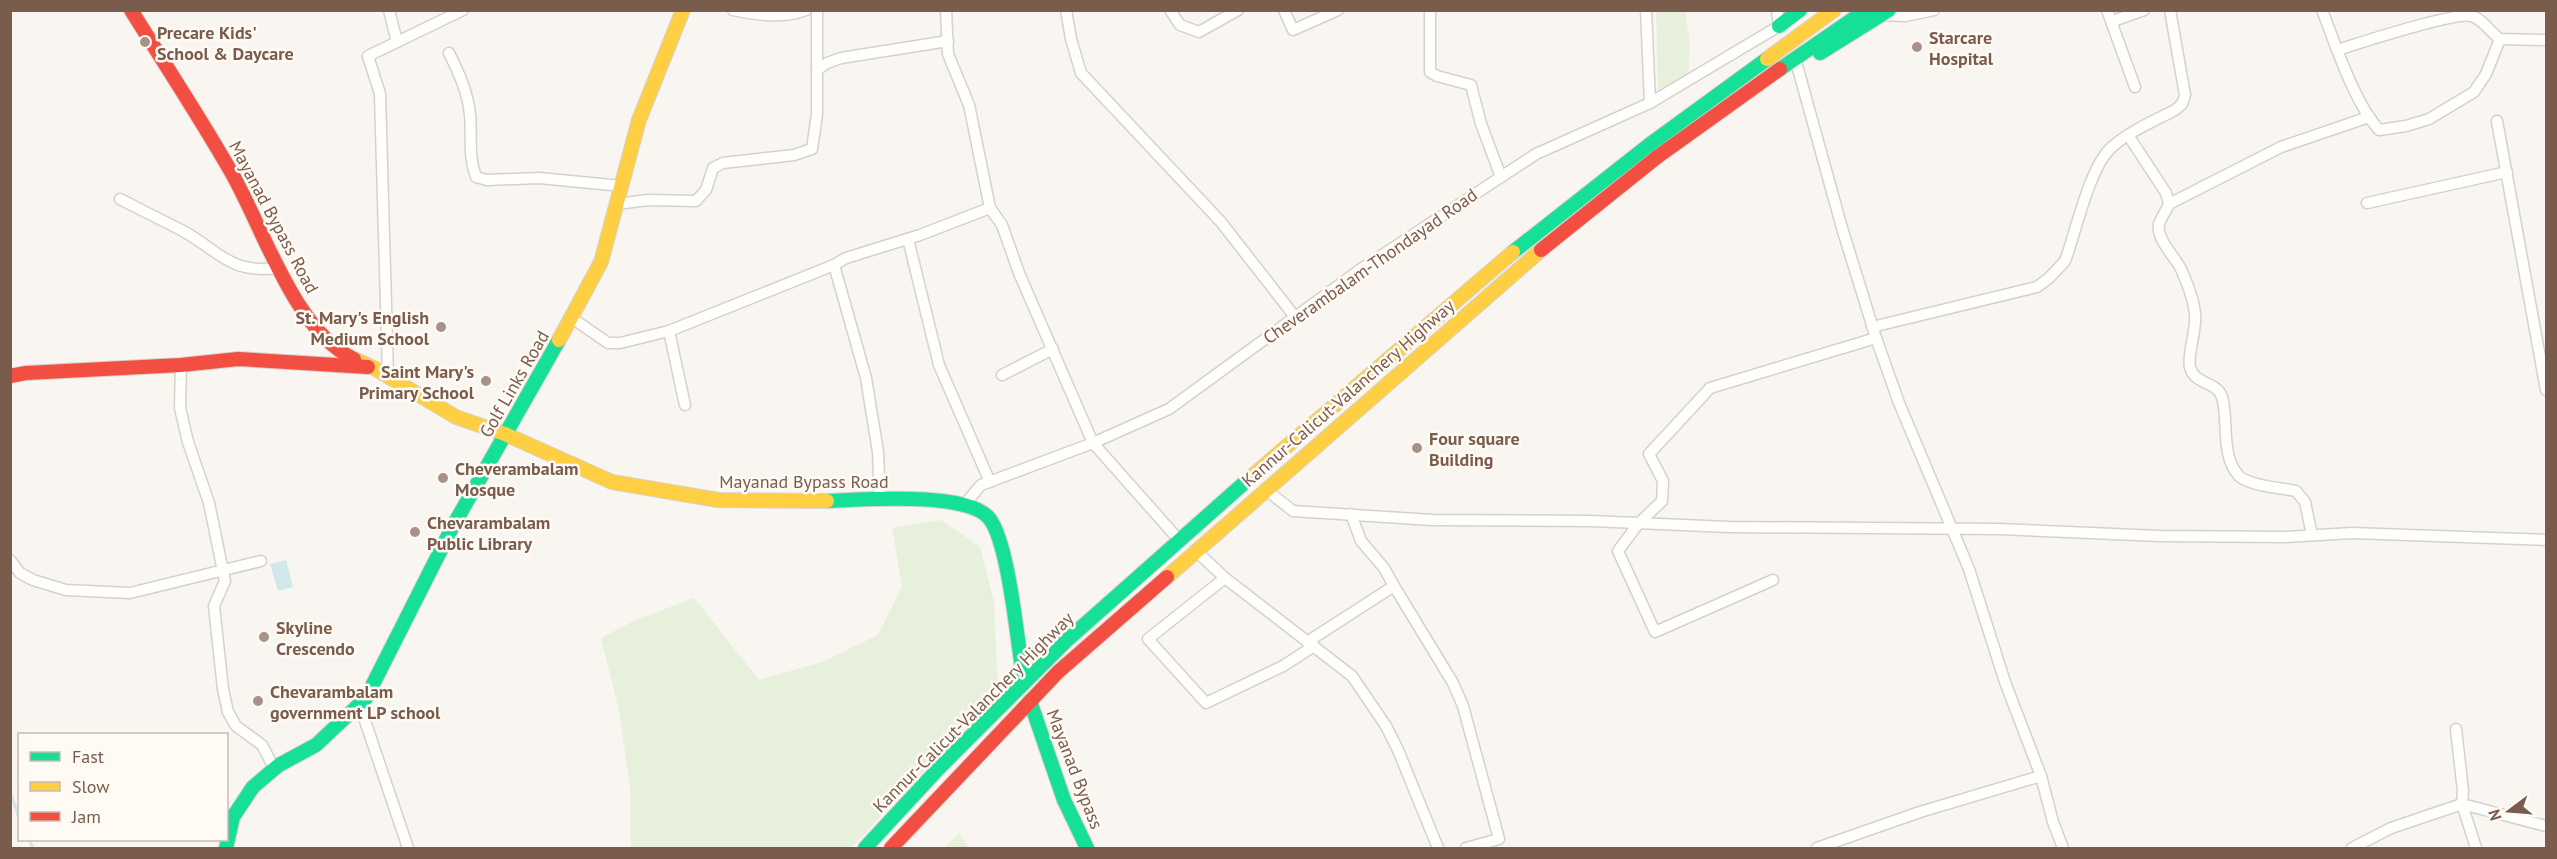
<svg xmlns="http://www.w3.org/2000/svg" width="2557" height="859" font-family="'PT Sans',sans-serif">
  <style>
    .green { fill: #e7f0db }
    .water { fill: #d0e8ea }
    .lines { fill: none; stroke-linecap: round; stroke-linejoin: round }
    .stream { stroke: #d0e8ea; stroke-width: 3 }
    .street-casing { stroke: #d7d1cb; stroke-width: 13 }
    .fast-casing { stroke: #d9d2cb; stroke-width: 16 }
    .slow-casing { stroke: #d9d2cb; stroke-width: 16 }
    .jam-casing { stroke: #d9d2cb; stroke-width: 16 }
    .street { stroke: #fefefd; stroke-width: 10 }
    .fast { stroke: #16e098; stroke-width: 14 }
    .slow { stroke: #ffcf43; stroke-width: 14 }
    .jam { stroke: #f24e42; stroke-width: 14 }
    .poi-dot { fill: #a69286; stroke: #fffaf3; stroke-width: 2 }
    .labels { text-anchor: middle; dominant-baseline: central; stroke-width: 5; stroke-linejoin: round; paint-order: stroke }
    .poi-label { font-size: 18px; font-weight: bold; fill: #7a5c4d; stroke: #fffaf3; text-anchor: start }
    .street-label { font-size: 18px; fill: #7a5c4d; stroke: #fffaf3 }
  </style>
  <rect width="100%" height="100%" fill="#f9f5f0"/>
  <g class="green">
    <polygon points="1656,11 1685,11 1690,44 1688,76 1658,90"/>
    <polygon points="941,520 980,547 994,602 998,691 851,848 631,848 630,787 619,711 601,638 634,621 694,598 759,680 822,662 878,635 902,587 892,528"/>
    <polygon points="959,833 969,848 945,848"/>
  </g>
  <polygon class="water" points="286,560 293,587 278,591 270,564"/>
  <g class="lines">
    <g class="stream">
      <polyline points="10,792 20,820"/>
      <polyline points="29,840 33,848"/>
    </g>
    <defs>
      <g id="street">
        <polyline points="389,10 397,42"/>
        <path d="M733,10c24,5 50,9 73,0"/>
        <polyline points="817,10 817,70"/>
        <polyline points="946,10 948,54 969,105 990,208 1002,225 1019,273 1093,443 1179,540"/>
        <polyline points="1066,10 1071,39 1081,73 1221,222 1295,317"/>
        <polyline points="1170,10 1180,25 1199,32 1238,10"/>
        <polyline points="1284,10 1293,30 1338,10"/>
        <polyline points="1430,10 1430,72 1437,76 1471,85 1481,124 1501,177"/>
        <polyline points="1646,10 1650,103"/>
        <polyline points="2107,10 2135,87"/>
        <path d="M2322,10c14,36 32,92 57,120l27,-4 23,-7 45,-27 12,-18 14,-35"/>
        <polyline points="1881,15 1905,16 1934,10"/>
        <polyline points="2113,21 2144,10"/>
        <path d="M2337,50c23,-7 117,-38 134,-34 11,2 20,17 29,23l46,1"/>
        <path d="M449,53c10,20 19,40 21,62 2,22 -2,41 6,62l11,3 52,-2 83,8"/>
        <polyline points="1795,58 1842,228 1876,338 1899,403 1969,569 2005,682 2041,776 2053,822 2063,848"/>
        <polyline points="2497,121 2546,390"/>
        <path d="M2128,135l38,58 3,11c-3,7 -8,14 -10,20 -3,15 16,33 22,45 6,14 12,28 14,44 2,17 -8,41 -5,54 4,18 27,14 32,30 7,23 -2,59 17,79 10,10 43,12 57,15l9,11 7,33"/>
        <path d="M120,199c21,11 42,21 63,32 38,21 46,43 96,37"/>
        <polyline points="2367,203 2507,172"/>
        <polyline points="617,204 648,200 696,201 706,190 713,168 723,163 794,155 812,149 817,114 817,70 827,63 841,58 948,41"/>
        <polyline points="2169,204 2281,147 2369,117"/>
        <polyline points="908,239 939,365 990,482"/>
        <polyline points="834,265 866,378 878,452 880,500"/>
        <polyline points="572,318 608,343 620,343 669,331 834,265 846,258 920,235 990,208"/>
        <path d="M1872,327l165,-40 12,-9 16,-17c11,-29 24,-94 47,-114 18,-16 42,-26 63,-37l7,-6 3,-9 -15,-85"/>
        <polyline points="669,331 685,405"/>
        <polyline points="181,365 180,408 188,442 209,503 225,581 214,606 223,689 228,712 236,726 262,745 274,768"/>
        <polyline points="1002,375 1053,349"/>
        <polyline points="388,376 380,94 368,56 463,10"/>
        <polyline points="1265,489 1293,511 1432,520 1590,521 1729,527 1998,529 2160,536 2285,537 2352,533 2546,540"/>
        <polyline points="964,505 981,485 1093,443 1169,409 1361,269 1536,154 1650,103 1779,26 1777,10"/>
        <polyline points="1351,514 1361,541 1384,568 1394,586"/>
        <polyline points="1195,550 1225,578 1352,676 1386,726 1398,750 1438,848"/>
        <polyline points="10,560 20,573 33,580 66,590 130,593 261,561"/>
        <polyline points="1225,578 1148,639 1206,703 1283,666 1314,646"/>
        <polyline points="1773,580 1655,632 1618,551 1638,524 1662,501 1663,481 1649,454 1710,388 1876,338"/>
        <polyline points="1307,642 1394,586 1453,683 1463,706 1499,839 1466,848"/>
        <polyline points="360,706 408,848"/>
        <polyline points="2456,729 2463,791 2462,804 2476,848"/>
        <polyline points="1817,848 1920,812 2041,776"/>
        <polyline points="2352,848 2391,828 2462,804 2546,826"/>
      </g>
      <g id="fast">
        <polyline points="1779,26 1800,10"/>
        <polyline points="1820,53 1889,10"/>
        <polyline points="1780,69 1866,10"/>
        <polyline points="1513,252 1649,145 1767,59"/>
        <path d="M827,501c35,-1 139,-10 162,17 20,24 29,129 35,165"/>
        <polyline points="1030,701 1064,800 1087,848"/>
        <polyline points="226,848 233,817 253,787 279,765 316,745 366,698 453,526 559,340"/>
        <polyline points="865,848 939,768 1066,641 1251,477"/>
      </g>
      <g id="slow">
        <polyline points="1767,59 1834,10"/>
        <polyline points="559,340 601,262 639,120 683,10"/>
        <polyline points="354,359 374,368 456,417 505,434 612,482 718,500 827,501"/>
        <polyline points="1251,477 1513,252"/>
        <polyline points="1167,577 1541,250"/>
      </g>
      <g id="jam">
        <path d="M131,10c33,53 68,106 99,160 33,56 63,160 124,189"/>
        <polyline points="1541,250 1657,157 1780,69"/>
        <polyline points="10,376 26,373 181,365 238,359 368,367"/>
        <polyline points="891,848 1058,672 1167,577"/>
      </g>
    </defs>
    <use href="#street" class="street-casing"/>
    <use href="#fast" class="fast-casing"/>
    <use href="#slow" class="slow-casing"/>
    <use href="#jam" class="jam-casing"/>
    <use href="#street" class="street"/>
    <use href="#fast" class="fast"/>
    <use href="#slow" class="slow"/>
    <use href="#jam" class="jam"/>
  </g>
  <g class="poi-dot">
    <circle cx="145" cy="42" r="6"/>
    <circle cx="1917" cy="47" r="6"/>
    <circle cx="441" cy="327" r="6"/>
    <circle cx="486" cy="381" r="6"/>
    <circle cx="1417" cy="448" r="6"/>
    <circle cx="443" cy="478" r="6"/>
    <circle cx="415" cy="532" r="6"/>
    <circle cx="264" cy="637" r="6"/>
    <circle cx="258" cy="701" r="6"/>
  </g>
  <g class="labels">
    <g class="poi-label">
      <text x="157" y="32">Precare Kids'<tspan x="157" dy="21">School &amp; Daycare</tspan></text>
      <text x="1929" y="37">Starcare<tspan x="1929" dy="21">Hospital</tspan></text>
      <text x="429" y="317" text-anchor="end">St. Mary's English<tspan x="429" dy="21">Medium School</tspan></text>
      <text x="474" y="371" text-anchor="end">Saint Mary's<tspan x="474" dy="21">Primary School</tspan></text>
      <text x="1429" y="438">Four square<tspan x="1429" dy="21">Building</tspan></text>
      <text x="455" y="468">Cheverambalam<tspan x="455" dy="21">Mosque</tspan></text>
      <text x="427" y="522">Chevarambalam<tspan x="427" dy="21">Public Library</tspan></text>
      <text x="276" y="627">Skyline<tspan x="276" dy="21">Crescendo</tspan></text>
      <text x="270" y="691">Chevarambalam<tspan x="270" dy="21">government LP school</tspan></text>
    </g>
    <g class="street-label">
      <text transform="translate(274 217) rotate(62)">Mayanad Bypass Road</text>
      <text transform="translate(1370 266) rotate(-35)">Cheverambalam-Thondayad Road</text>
      <text transform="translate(514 384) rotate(-60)">Golf Links Road</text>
      <text transform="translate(1348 393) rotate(-41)">Kannur-Calicut-Valanchery Highway</text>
      <text x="804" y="481">Mayanad Bypass Road</text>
      <text transform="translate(973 712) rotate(-45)">Kannur-Calicut-Valanchery Highway</text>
      <text transform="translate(1075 769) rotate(69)">Mayanad Bypass</text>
    </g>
  </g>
  <rect width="2557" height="859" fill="none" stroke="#7a5c4d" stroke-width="24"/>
  <rect x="18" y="733" width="210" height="108" fill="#fffaf3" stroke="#cabbb1" stroke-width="1.5"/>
  <rect x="30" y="752" width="30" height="9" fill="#16e098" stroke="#cabbb1" stroke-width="1.5"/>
  <text x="72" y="763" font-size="18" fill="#7a5c4d">Fast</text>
  <rect x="30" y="782" width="30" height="9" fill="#ffcf43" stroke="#cabbb1" stroke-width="1.5"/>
  <text x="72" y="793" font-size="18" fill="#7a5c4d">Slow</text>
  <rect x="30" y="812" width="30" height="9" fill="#f24e42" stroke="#cabbb1" stroke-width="1.5"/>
  <text x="72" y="823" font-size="18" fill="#7a5c4d">Jam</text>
  <g transform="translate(2509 811) rotate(254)" stroke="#fffaf3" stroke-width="4.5" paint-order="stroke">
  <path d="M0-4.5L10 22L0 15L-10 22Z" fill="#7a5c4d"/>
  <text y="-9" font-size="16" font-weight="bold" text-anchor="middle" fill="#7a5c4d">N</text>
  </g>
</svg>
